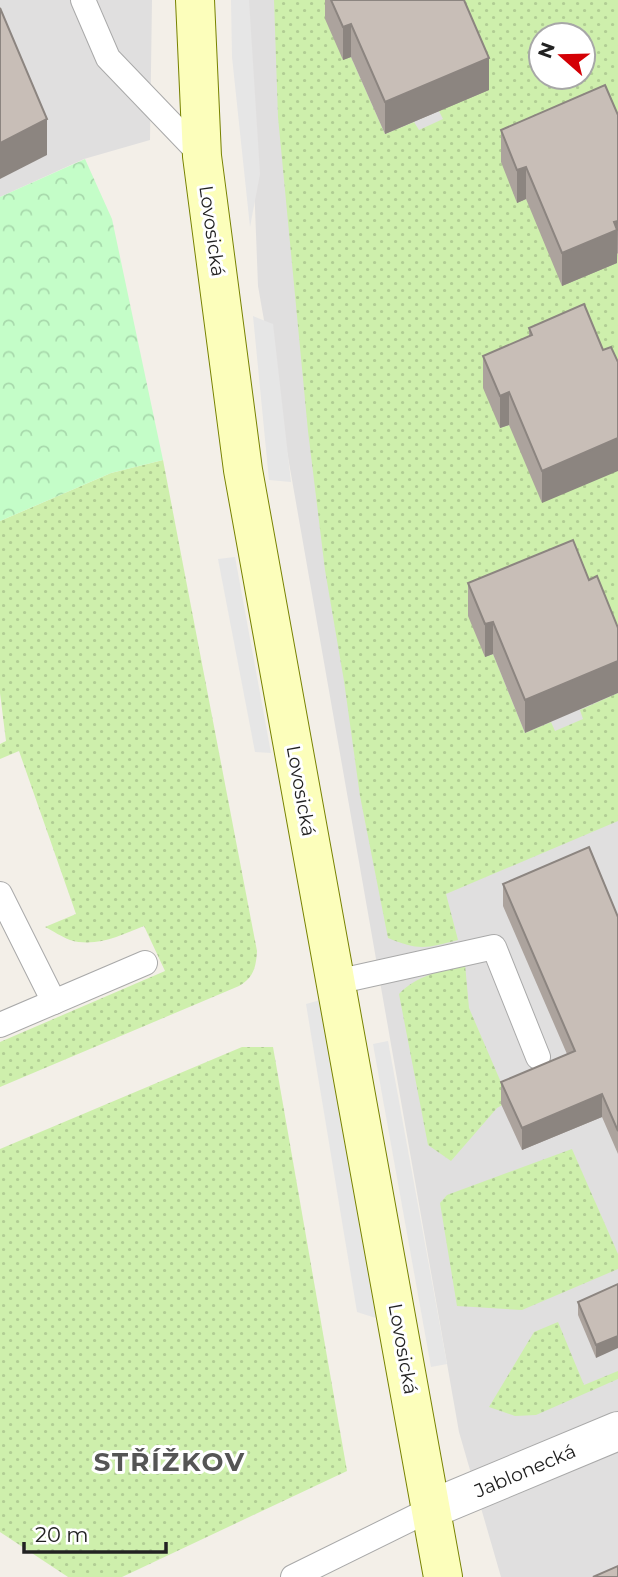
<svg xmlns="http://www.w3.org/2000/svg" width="618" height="1577" font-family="Montserrat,sans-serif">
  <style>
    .residential { fill: #e0dfdf; fill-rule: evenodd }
    .grass { fill: url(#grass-dots); fill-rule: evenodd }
    .park { fill: url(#park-crowns) }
    .parking { fill: #e6e6e6 }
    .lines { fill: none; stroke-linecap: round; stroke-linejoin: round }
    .lane-casing { stroke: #a9a9a9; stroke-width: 26 }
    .street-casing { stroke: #a9a9a9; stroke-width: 40 }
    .secondary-casing { stroke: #778200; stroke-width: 40 }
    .lane { stroke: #fff; stroke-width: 24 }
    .street { stroke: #fff; stroke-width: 38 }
    .secondary { stroke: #fcfebb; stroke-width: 38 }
    .wall { fill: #aca39d }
    .shaded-wall { fill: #8c8580 }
    .building { fill: #c8beb7; stroke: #8c8580; stroke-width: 2 }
    .labels { text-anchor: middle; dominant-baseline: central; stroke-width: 6; stroke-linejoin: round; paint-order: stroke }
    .street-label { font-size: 19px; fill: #222; stroke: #fff }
    .district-label { font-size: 26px; font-weight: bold; letter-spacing: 2px; fill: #555; stroke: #fff }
  </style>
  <defs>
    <pattern id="grass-dots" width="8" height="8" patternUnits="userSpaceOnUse" patternTransform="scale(1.75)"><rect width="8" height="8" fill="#ceefac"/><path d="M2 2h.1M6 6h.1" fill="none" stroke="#b1cd94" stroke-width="1.8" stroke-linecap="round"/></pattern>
    <pattern id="park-crowns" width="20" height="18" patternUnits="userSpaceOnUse" patternTransform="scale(1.75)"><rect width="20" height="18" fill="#c4fdc8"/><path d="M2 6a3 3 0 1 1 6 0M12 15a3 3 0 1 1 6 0" fill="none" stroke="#a8d9ac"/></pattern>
  </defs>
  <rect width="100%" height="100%" fill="#f3efe8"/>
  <g class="residential">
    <polygon points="0,0 152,0 150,140 84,159 0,197"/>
    <path d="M247,0h371v1577h-117l-42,-145 -201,-1146zM541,35h42v42h-42z"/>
  </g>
  <g class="grass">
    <path d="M274,0h97l-28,59 8,-2 34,77 29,-12 5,8 24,-11 -4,-8 2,-111h177v148l-101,54 9,-3 62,75 29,-11 -3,-8 4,-2v142l-7,-15 -111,48 9,-3 109,46v189l-21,-51 -112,48 8,-3 32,79 26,-11 4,9 28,-12 -3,-9 38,-17v128l-172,73 12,46c-31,8 -39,11 -70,-2l-28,-142 -16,-115 -19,-111 -17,-139 -30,-314zM541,35h42v42h-42z"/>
    <path d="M163,460l94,491c-1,16 -3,26 -18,35l-239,101v-45l165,-71 -21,-45c-23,9 -48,22 -74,14 -8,-3 -17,-9 -25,-13l31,-13 -57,-163 -19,8v-15l6,-3 -6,-48v-172l111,-48z"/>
    <path d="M465,964l4,44 40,93 -12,7 -46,53 -23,-16 -29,-151c18,-19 43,-23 66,-30z"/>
    <polygon points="242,1047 273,1047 347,1471 122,1577 68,1577 0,1532 0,1149"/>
    <polygon points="572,1149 618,1254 618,1269 522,1310 457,1306 440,1203 447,1195"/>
    <polygon points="558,1322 584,1385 618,1371 618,1379 536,1415 515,1416 489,1407 534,1332"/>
  </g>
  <polygon class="park" points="85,159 112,219 163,460 111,473 0,521 0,197"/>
  <g class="parking">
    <polygon points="231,0 249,0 260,174 250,227 232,57"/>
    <polygon points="253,316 273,324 291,482 269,480"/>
    <polygon points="235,557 271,753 255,752 218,559"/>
    <polygon points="324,999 379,1319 357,1312 306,1004"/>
    <polygon points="388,1041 447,1364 431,1367 373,1044"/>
  </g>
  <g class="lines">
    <defs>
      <g id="lane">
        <polyline points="83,0 108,58 202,156"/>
        <polyline points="0,894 54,1002"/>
        <polyline points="336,982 494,947 538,1057"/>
        <polyline points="0,1025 145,963"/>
        <polyline points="293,1577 431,1509"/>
      </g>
      <polyline id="street" points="431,1509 618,1431"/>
      <polyline id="secondary" points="195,0 202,156 243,470 443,1577"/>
    </defs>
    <use href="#lane" class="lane-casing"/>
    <use href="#street" class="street-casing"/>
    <use href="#secondary" class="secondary-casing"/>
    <use href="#lane" class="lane"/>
    <use href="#street" class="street"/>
    <use href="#secondary" class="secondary"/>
  </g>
  <g class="wall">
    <polygon points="325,0 464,0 489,90 385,134 351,57 343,60 325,19"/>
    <polygon points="618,115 618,253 617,254 617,263 562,286 526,199 517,203 501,162 501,130"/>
    <polygon points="529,328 603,350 542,503 509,425 500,428 483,388 483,356 529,336"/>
    <polygon points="573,540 525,733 493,654 485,657 468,616 468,583"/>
    <polygon points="503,884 618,917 618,1154 602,1117 522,1150 501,1104 501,1082 567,1054 503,906"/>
    <polygon points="618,1284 596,1358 578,1315 578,1302"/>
  </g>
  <g class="shaded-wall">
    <polygon points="351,24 351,57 343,60 343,27"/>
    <polygon points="489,58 489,90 385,134 385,102"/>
    <polygon points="47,119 47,155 0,179 0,143"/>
    <polygon points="526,167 526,199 517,203 517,170"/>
    <polygon points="618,221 617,263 562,286 562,253"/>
    <polygon points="509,392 509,425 500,428 500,396"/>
    <polygon points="618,438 618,471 542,503 542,471"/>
    <polygon points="493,622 493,654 485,657 485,624"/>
    <polygon points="618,661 618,693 525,733 525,700"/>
    <polygon points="602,1094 602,1117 522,1150 522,1128"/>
    <polygon points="618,1336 618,1348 596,1358 596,1345"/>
  </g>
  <g class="building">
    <polygon points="331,0 464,0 489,58 385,102 351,24 343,27"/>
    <polygon points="0,8 47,119 0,143"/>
    <polygon points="605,85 618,115 618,221 614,222 617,230 562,253 526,167 517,170 501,130"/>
    <polygon points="584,304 603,350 611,347 618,362 618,438 542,471 509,392 500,396 483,356 532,335 529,328"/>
    <polygon points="573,540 589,580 597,576 618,628 618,661 525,700 493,622 485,624 468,583"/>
    <polygon points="589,847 618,917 618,1131 602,1094 522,1128 501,1082 575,1051 503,884"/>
    <polygon points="618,1284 618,1336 596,1345 578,1302"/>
    <polygon points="618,1566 618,1577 593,1577"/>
  </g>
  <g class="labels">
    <g class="street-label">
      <text transform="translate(212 231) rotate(82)">Lovosická</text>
      <text transform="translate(301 791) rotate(80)">Lovosická</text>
      <text transform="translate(403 1349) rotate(80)">Lovosická</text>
      <text transform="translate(525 1471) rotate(-23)">Jablonecká</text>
    </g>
    <g class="district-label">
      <text x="170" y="1462">STŘÍŽKOV</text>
    </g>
  </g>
  <g transform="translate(562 56) rotate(290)"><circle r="33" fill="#ffffff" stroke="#a7a7a7" stroke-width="2"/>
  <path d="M0-5L12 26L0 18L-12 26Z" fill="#d40005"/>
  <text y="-10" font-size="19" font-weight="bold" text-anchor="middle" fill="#222222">N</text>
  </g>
  <path d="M24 1542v10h142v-10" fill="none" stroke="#222222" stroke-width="3.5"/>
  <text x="35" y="1542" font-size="21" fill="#222222" stroke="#ffffff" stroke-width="5" paint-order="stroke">20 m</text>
</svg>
